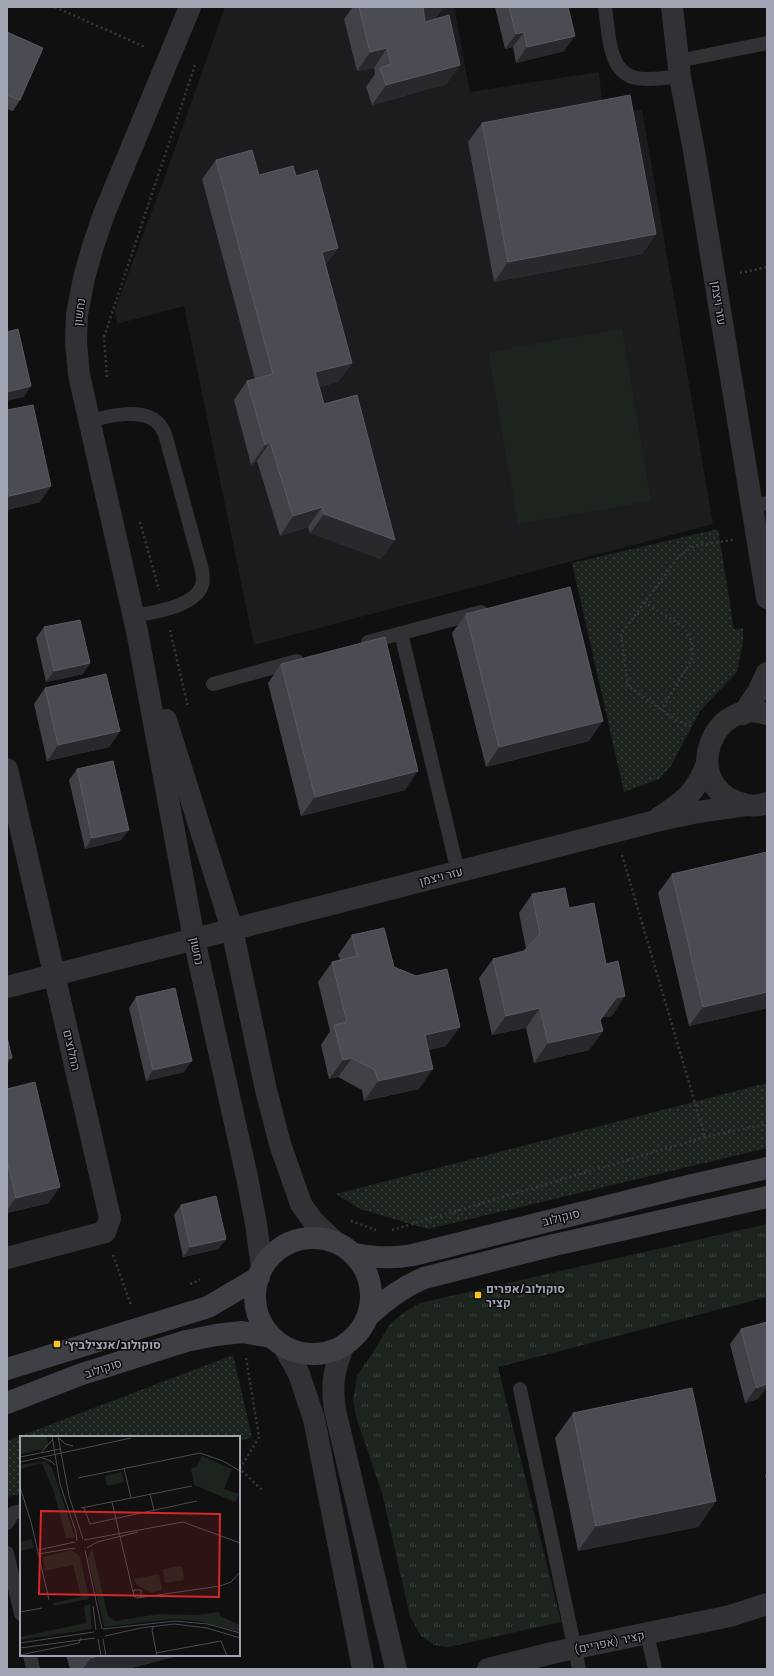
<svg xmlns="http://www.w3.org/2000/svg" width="774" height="1676" font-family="Manrope,Heebo,sans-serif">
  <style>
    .built { fill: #1c1c1e }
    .grass { fill: url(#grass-tufts) }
    .park { fill: url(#park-dots) }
    .pitch { fill: #1c241d }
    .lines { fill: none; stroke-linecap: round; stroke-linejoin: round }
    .path { stroke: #37383d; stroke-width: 2.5; stroke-dasharray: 2 3; stroke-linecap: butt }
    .lane { stroke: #313136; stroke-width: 14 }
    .street { stroke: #313136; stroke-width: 22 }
    .secondary { stroke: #3f4046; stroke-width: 22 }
    .wall { fill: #414147 }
    .shaded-wall { fill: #29292d }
    .building { fill: #4b4c53; stroke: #595a62 }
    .poi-dot { fill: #f8c321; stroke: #0b0b0c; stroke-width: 1.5 }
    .labels { text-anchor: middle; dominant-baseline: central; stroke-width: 3; stroke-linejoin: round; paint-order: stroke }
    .street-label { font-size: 12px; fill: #a0a4b3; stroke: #0b0b0c }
    .poi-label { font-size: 12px; font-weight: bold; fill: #a0a4b3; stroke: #0b0b0c; text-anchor: start }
    .inset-road { fill: none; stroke: #4a4b52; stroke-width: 1 }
    .view { fill: #d62828; fill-opacity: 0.15; stroke: #d62828; stroke-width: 2 }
    .inset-edge { fill: none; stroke: #a0a4b3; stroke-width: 2 }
  </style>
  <defs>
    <pattern id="grass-tufts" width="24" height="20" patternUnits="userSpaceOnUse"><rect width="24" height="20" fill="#1c241d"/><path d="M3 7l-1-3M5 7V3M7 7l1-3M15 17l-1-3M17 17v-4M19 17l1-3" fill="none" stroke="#3a413b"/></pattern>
    <pattern id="park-dots" width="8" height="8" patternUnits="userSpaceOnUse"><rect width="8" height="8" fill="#1c241d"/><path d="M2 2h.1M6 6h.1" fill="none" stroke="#3a413b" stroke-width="1.8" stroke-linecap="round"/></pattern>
  </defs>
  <rect width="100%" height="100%" fill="#101011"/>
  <polygon class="built" points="225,7 454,7 470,92 599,72 603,111 642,110 713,524 254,645 184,306 117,324 115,309 163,182"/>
  <polygon class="grass" points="767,1224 767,1297 498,1367 561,1622 448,1647 434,1645 421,1636 410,1616 382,1493 357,1420 353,1401 357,1375 372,1354 390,1324 402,1314 420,1303"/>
  <g class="park">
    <polygon points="718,529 734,629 743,628 743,641 737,672 700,711 671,766 659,779 624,792 572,563"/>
    <polygon points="767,1083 767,1148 428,1229 360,1209 336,1194"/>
    <polygon points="233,1355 252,1437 239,1441 239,1437 21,1437 21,1494 7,1497 7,1441"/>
  </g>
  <polygon class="pitch" points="622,329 651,501 518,524 488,352"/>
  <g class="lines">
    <g class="path">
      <polyline points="55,7 145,47"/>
      <polyline points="740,273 767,267"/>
      <polyline points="107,377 104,337 195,65"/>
      <polyline points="140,522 159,590"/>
      <polyline points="644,602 684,627 692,642 692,659 662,709"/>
      <polyline points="170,630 188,707"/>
      <polyline points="691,726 679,722 628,686 621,634 679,556 694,546 733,540"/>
      <polyline points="622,855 705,1137"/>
      <polyline points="351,1221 376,1230"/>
      <polyline points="392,1230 705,1137 767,1124"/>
      <polyline points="113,1255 131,1305"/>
      <polyline points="190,1284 200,1280"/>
      <polyline points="246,1358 259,1437 240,1469 262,1490"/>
    </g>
    <g class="lane">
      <path d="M605,7c4,24 2,65 31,71 13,3 30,-1 44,-1"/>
      <polyline points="678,61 767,43"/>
      <path d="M89,421c19,-5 54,-14 69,2 3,3 5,8 7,11l37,136c0,4 2,11 0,15 -7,22 -48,27 -68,31"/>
      <polyline points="752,506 767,503"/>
      <polyline points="401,633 458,872"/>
      <polyline points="368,642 481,612"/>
      <polyline points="213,684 297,661"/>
      <polyline points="520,1389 579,1669"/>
      <polyline points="7,1523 13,1513 21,1511"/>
      <polyline points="7,1553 21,1614"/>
      <polyline points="647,1634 655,1669"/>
      <polyline points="30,1655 33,1669"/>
    </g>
    <g class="street">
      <polyline points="190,7 104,214 93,246 84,278 77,314 76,342 79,375 137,631 194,939 247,1177 256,1224 262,1268"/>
      <polyline points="672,7 680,77 694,151 767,598"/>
      <polyline points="743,714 759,690 767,673"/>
      <path d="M767,714c-55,-18 -86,68 -30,88 10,4 20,5 30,1"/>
      <polyline points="166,720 232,929 266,1090 280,1144 301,1204 313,1221 334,1241"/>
      <polyline points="7,769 110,1218 105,1232 7,1258"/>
      <path d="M660,817c26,-17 35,-24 47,-53"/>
      <polyline points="7,987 660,820 698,812 746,805"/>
      <path d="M343,1346c-9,26 -12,36 -8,64l61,259"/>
      <polyline points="284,1347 299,1374 314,1419 363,1669"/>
      <polyline points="488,1669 552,1653 730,1616 767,1604"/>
    </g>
    <g class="secondary">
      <circle cx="313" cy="1296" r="58"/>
      <path d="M354,1254c21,4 38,5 59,1l271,-68 83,-19"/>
      <path d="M368,1316c19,-17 33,-28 56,-38l130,-33 213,-48"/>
      <polyline points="7,1369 208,1307 259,1277"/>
      <polyline points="7,1403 79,1375 186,1341 216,1335 242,1332 271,1337"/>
    </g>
  </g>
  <g class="wall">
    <polygon points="353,7 443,7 434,20 460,65 446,84 372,105 366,87 375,74 374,68 357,71 344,19"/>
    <polygon points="495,7 568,7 564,51 516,63 513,47 505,49"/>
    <polygon points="7,32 20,100 13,111 7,109"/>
    <polygon points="482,123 656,234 642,254 494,282 468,142"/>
    <polygon points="216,160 259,175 296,176 338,248 325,265 352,363 338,382 319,387 324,404 381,559 310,533 308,527 280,536 257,461 251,465 234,400 247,381 255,379 202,179"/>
    <polygon points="7,410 40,502 7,510"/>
    <polygon points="466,614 589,741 486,767 452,633"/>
    <polygon points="44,627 83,674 46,682 36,638"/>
    <polygon points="281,664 405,790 301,816 268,683"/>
    <polygon points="45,688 120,731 109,747 47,761 34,704"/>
    <polygon points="77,769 121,840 85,849 69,780"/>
    <polygon points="767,852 767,1008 689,1026 658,893 672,874"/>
    <polygon points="532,894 569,908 612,1016 603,1017 600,1020 603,1031 589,1050 534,1063 526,1028 492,1035 479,978 493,959 524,951 526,949 519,913"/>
    <polygon points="352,935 394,967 446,1046 429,1050 419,1089 364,1101 362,1090 338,1077 329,1079 321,1045 330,1031 318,982 332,962 340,960 338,955"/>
    <polygon points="136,997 184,1072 146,1081 129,1008"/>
    <polygon points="7,1089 49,1203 7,1213"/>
    <polygon points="181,1205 226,1239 218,1249 183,1257 174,1215"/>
    <polygon points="741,1329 758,1399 745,1403 730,1344"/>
    <polygon points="573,1413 716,1501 698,1527 578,1551 555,1438"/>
    <polygon points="767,1473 767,1482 765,1475"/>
    <polygon points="66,1655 181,1655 127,1669 70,1669"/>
  </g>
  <g class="shaded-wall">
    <polygon points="421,7 443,7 430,25 409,24"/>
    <polygon points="524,32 513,47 505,49 516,34"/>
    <polygon points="575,36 564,51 516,63 527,47"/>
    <polygon points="387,48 374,68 357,71 370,52"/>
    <polygon points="460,65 446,84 372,105 386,85"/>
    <polygon points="656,234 642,254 494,282 508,262"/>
    <polygon points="338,248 324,267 322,252"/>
    <polygon points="352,363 338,382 302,392 315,372"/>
    <polygon points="31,386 24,397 7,401 7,392"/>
    <polygon points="270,442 257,461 251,465 265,445"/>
    <polygon points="51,486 40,502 7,510 7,500 10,496"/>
    <polygon points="322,507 308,527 280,536 293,516"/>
    <polygon points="324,514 395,540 381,559 310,533"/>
    <polygon points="90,663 83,674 46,682 54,671"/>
    <polygon points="603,721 589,741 486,767 499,747"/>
    <polygon points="120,731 109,747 47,761 58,745"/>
    <polygon points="418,771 405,790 301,816 315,797"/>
    <polygon points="129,830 121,840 85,849 92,838"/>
    <polygon points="767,992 767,1008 689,1026 703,1007"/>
    <polygon points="625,996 612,1016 603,1017 591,1034 603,1031 589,1050 534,1063 548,1043 616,998"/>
    <polygon points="540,1008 526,1028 492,1035 506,1016"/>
    <polygon points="460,1027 446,1046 412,1054 425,1035"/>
    <polygon points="12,1058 7,1065 7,1059"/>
    <polygon points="352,1058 338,1077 329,1079 343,1060"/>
    <polygon points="192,1061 184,1072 146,1081 153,1070"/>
    <polygon points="433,1069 419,1089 364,1101 378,1081"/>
    <polygon points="60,1187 49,1203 7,1213 7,1210 16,1198"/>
    <polygon points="226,1239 218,1249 183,1257 190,1247"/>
    <polygon points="767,1384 767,1387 758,1399 745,1403 756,1388"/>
    <polygon points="716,1501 698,1527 578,1551 596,1526"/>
    <polygon points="102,1655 181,1655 127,1669 83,1669 91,1658"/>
  </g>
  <g class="building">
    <polygon points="359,7 423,7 425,22 449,15 460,65 386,85 380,68 391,64 387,48 370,52"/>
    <polygon points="509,7 568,7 575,36 527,47 524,32 516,34"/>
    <polygon points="7,32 43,48 20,100 7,95"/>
    <polygon points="630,95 656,234 508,262 482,123"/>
    <polygon points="252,150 259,175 293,166 296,176 317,170 338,248 322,252 352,363 315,372 324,404 357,395 395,540 324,514 322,507 293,516 270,442 265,445 247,381 273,374 216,160"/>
    <polygon points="18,329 31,386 7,392 7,332"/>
    <polygon points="33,405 51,486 10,496 7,485 7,410"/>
    <polygon points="570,587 603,721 499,747 466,614"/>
    <polygon points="80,620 90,663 54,671 44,627"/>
    <polygon points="385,637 418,771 315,797 281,664"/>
    <polygon points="106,674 120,731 58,745 45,688"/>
    <polygon points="113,761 129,830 92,838 77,769"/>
    <polygon points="767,852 767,992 703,1007 672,874"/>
    <polygon points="565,888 569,908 594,903 606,964 618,961 625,996 616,998 600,1020 603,1031 548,1043 540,1008 506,1016 493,959 524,951 540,934 532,894"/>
    <polygon points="384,928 394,967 416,976 447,969 460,1027 425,1035 433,1069 378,1081 375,1070 352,1058 343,1060 334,1025 347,1022 332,962 357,956 352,935"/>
    <polygon points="175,988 192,1061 153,1070 136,997"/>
    <polygon points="7,1037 12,1058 7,1059"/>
    <polygon points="35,1082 60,1187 16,1198 7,1160 7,1089"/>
    <polygon points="216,1196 226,1239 190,1247 181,1205"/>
    <polygon points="767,1322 767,1370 766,1370 767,1375 767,1384 756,1388 741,1329"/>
    <polygon points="692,1388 716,1501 596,1526 573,1413"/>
    <polygon points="90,1655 102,1655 91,1658"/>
  </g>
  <g class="poi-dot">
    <rect x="474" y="1291" width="8" height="8" rx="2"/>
    <rect x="53" y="1340" width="8" height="8" rx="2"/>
  </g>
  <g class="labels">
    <g class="street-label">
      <text transform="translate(719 303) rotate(81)">עזר ויצמן</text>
      <text transform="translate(79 312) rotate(-83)">נחשון</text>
      <text transform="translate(441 876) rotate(-14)">עזר ויצמן</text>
      <text transform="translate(197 951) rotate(78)">נחשון</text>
      <text transform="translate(72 1050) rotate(77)">החלוצים</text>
      <text transform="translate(561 1217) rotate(-14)">סוקולוב</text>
      <text transform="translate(103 1368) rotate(-18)">סוקולוב</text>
      <text transform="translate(609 1642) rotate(-12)">קציר (אפריים)</text>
    </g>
    <g class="poi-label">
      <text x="486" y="1288">סוקולוב/אפרים<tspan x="486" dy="14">קציר</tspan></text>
      <text x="65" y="1344">סוקולוב/אנצילביץ׳</text>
    </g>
  </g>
  <g transform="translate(20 1436)">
    <rect width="220" height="220" fill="#101011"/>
    <path d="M0,0h27l1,8 -3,5 -25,5zM52,114l8,7 9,42 -35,7 -1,-3 28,-6 -8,-32 -28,6 -2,-14z" fill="#1c241d"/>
    <path d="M182,20l30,13 -8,20 15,5 -4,8 -41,-17 -3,-17 5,-1zM102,36l2,10 -17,4 -2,-10z" fill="#1c241d"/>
    <path d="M25,25l7,7 23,69 -9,1 -12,-46 -12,-29 -22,6v-4zM12,103l2,9 -14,3v-9zM72,112l16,68 7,5 44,-7 39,1 21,-3 1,4 20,9v7l-41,-11 -27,-2 -68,8 -16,-69zM139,138l3,16 -10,3 -15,-8 -3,-6zM70,168l2,25 -72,11v-3l66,-14 -2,-17z" fill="#1c241d"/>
    <path d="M162,130l2,14 -19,3 -2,-14z" fill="#1c241d"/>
    <path class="inset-road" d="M32,0l8,48 16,48 1,9M38,0l11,60 14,43M39,2l6,6 8,2M21,17l11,-13M0,21l40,-8M22,22l9,3 4,4M0,26l111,-24M104,32l7,30M58,42l122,-25 23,8 17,10M0,51l11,35 18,78M130,58l4,16M92,66l21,90M61,72l111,-22M64,72l6,16 107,-23M64,104l99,-18 57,21M67,112l10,-6 41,-10M18,114l37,-8M65,114l17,79M18,118l37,-6M121,161v-7h-7l-1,6 4,2 83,-12 11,-4 9,-10M73,170l3,24M0,176l22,-4M134,190l-2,4 5,26M83,193l72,-8 33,3 32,9M85,200l36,-8 33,-4 33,4 33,10M78,203l3,17M83,203l3,17M0,207l74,-11M0,212l75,-10M136,217l65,-12 6,15M0,219l59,-12 2,-5"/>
    <path class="view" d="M21,75l179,3 -1,83 -180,-3z"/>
    <rect width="220" height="220" class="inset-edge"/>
  </g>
  <rect width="774" height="1676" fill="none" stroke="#a0a4b3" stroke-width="16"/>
</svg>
